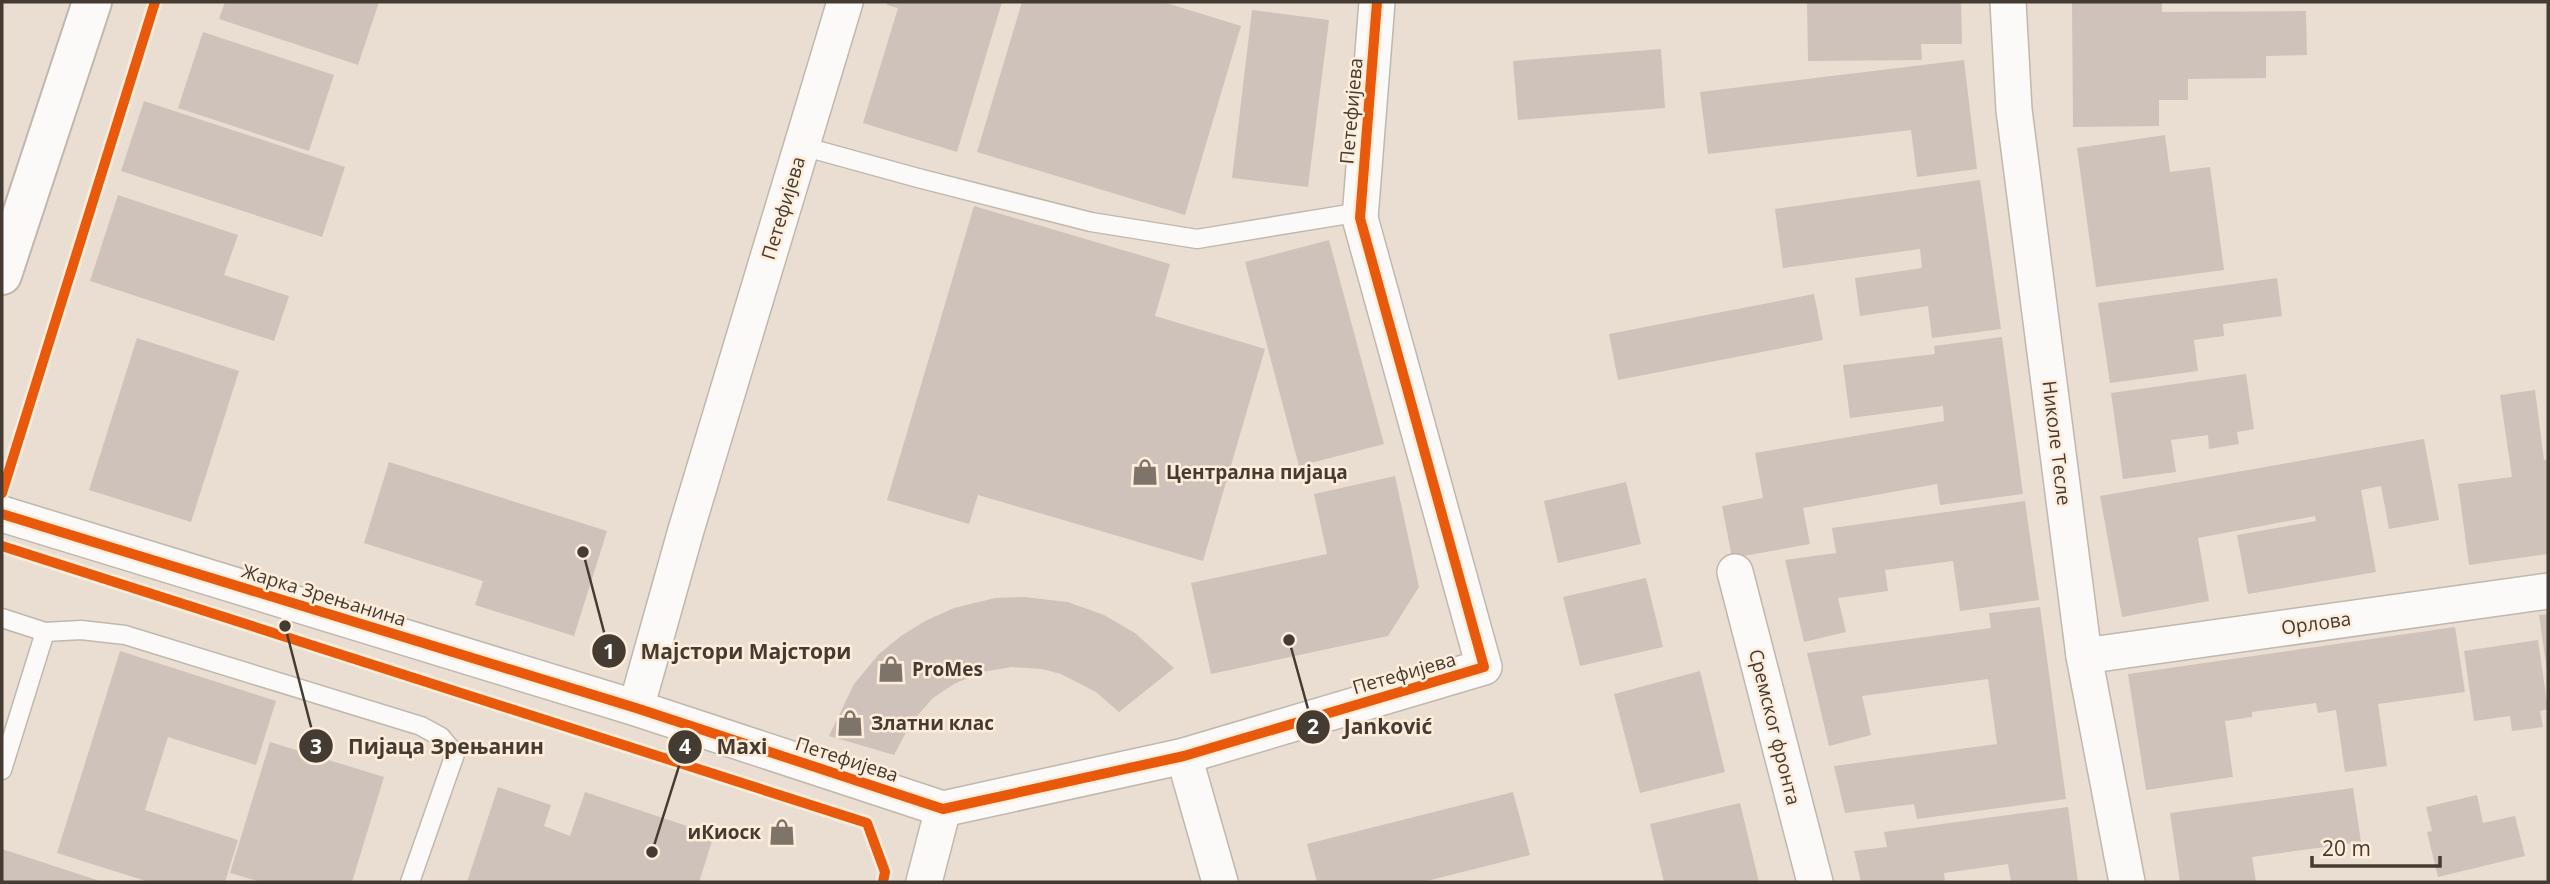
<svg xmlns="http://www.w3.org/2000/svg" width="2550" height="884" font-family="'Open Sans',sans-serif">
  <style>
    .building { fill: #cec2bb }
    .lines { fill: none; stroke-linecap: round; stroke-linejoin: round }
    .lane-casing { stroke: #c0b7ad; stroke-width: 21 }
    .street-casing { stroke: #c0b7ad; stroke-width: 38 }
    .secondary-casing { stroke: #c0b7ad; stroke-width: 42 }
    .lane { stroke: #fcfaf8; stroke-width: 18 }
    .street { stroke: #fcfaf8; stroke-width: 35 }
    .secondary { stroke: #fcfaf8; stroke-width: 38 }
    .cycleway-casing { stroke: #feedda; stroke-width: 15 }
    .cycleway { stroke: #e8590c; stroke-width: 10 }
    .labels { text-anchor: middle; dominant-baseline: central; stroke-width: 5; stroke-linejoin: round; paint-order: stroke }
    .street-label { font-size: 19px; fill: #443b32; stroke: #feedda }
    .poi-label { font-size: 19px; font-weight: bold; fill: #443b32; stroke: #feedda; text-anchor: start }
    .leader { fill: none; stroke: #443b32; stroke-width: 2.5 }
    .callout-dot { fill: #443b32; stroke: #feedda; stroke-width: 2.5 }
    .mark-label { font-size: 21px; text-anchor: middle; font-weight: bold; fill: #fff }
    .callout-label { font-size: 21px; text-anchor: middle; font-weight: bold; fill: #443b32; stroke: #feedda; stroke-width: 5; stroke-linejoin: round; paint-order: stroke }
  </style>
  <rect width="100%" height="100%" fill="#eaded2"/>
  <g class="building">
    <polygon points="225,2 379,2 358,65 219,19"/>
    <polygon points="888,2 1002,2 957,152 863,123 898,8 887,5"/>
    <polygon points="1022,2 1163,2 1241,26 1185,215 977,152"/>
    <polygon points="1807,2 1961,2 1962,44 1921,44 1922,60 1808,61"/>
    <polygon points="2072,2 2162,2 2162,12 2306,11 2307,55 2266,56 2266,78 2188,79 2188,100 2159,100 2159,126 2073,127"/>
    <polygon points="1252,10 1329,20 1308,187 1232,178"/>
    <polygon points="203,32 334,75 309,151 178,108"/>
    <polygon points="1661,49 1665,108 1518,120 1513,61"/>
    <polygon points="1964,60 1977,169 1917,177 1911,130 1708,154 1700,92"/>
    <polygon points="144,101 345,167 322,237 121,171"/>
    <polygon points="2165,135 2170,172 2210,167 2224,270 2096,287 2077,148"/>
    <polygon points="1980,180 2001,329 1932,338 1928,306 1860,316 1855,278 1922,268 1920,249 1783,268 1775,209"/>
    <polygon points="118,195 238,235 224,275 289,296 274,341 90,281"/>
    <polygon points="974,206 1170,264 1155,316 1265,349 1203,561 978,495 969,524 887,500"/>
    <polygon points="1329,240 1384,444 1299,466 1245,262"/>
    <polygon points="2277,278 2282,316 2223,324 2224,336 2194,340 2198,371 2110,383 2098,303"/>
    <polygon points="1814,294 1823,340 1618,380 1609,334"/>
    <polygon points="2002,337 2023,494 1940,505 1937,484 1803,508 1810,544 1732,558 1722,506 1763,498 1755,453 1944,421 1943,406 1850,418 1843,365 1935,354 1934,346"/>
    <polygon points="137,338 239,371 191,522 89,490"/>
    <polygon points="2246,374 2254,429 2237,432 2239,444 2209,449 2208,435 2171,440 2176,472 2123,479 2111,393"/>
    <polygon points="2535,390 2544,460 2548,459 2548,554 2469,565 2458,484 2512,477 2500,395"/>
    <polygon points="2424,439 2439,520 2389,529 2381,486 2361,490 2376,572 2248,594 2237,535 2316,521 2315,516 2198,538 2209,601 2122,617 2100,496"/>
    <polygon points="389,462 607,531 574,636 475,605 483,581 364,543"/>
    <polygon points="1395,476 1419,587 1388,636 1211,674 1191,583 1327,554 1314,494"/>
    <polygon points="1626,482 1641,544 1558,563 1544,501"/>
    <polygon points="2025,501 2039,600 1960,611 1953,561 1885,570 1888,591 1838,598 1846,632 1804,642 1785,560 1836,553 1832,528"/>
    <polygon points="1646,578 1663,647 1580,666 1563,597"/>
    <polygon points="1024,597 1068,602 1104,615 1135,633 1174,668 1119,712 1096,692 1061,674 1042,669 1012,667 982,672 954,684 933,698 911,723 894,755 829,736 854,684 879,654 901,636 925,621 954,608 995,598"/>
    <polygon points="2040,607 2066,799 1917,819 1914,804 1845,813 1834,766 1997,744 1988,679 1862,696 1871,735 1829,746 1807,653 1991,628 1989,613"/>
    <polygon points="2548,614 2548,670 2547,671 2539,615"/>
    <polygon points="2455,627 2465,692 2378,704 2387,766 2345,772 2336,710 2318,713 2316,703 2252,712 2252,717 2225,721 2233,777 2146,790 2128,674"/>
    <polygon points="2538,640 2548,709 2540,711 2543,727 2512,731 2510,716 2474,721 2464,651"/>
    <polygon points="120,651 276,701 256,765 168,737 145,810 238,840 225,882 149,882 57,853"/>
    <polygon points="1700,671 1725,772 1640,793 1614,694"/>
    <polygon points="270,742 384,777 352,882 261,882 230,873"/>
    <polygon points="498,787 551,805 544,826 570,836 585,792 714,835 699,882 467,882"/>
    <polygon points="2353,788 2361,842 2252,857 2256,882 2180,882 2170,813"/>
    <polygon points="1513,792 1530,855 1423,882 1317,882 1307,844"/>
    <polygon points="2477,795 2483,823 2515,816 2525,856 2438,877 2427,832 2432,831 2426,807"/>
    <polygon points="1740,803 1759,882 1664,882 1650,824"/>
    <polygon points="2068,807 2078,882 2011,882 2008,864 1944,873 1945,882 1861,882 1854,851 1887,847 1884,832"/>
    <polygon points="2,849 103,882 2,882"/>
  </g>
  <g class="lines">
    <defs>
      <g id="lane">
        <polyline points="802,146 918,178 1091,222 1197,239 1361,212"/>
        <polyline points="2,618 45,632 2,770"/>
        <polyline points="45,632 81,630 125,635 421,726 441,737 455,754 410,882"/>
      </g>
      <g id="street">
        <polyline points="2008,2 2014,110 2084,656 2127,882"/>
        <polyline points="2,514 636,708 943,809 1184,756 1484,667 1360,218 1377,2"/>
        <polyline points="1735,572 1815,882"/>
        <polyline points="2084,656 2548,591"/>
        <polyline points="636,708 686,530 845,2"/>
        <polyline points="1184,756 1220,882"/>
        <polyline points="924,882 943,809"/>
      </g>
      <polyline id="secondary" points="2,275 92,2"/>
    </defs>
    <use href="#lane" class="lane-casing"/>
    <use href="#street" class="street-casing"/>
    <use href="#secondary" class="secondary-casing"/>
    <use href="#lane" class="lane"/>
    <use href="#street" class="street"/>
    <use href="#secondary" class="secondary"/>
    <defs>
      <g id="cycleway">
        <polyline points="2,493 155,2"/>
        <polyline points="2,514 636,708 943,809 1184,756 1484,667 1360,218 1377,2"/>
        <polyline points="2,546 867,823 885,872 883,882"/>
      </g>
    </defs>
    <use href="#cycleway" class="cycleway-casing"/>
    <use href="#cycleway" class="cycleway"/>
  </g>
  <defs>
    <symbol id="shop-bare" viewBox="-9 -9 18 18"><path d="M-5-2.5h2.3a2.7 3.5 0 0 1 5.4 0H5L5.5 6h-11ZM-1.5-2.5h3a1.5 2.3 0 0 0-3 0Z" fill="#7e746a" stroke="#feedda" stroke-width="2.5" paint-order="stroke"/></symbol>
  </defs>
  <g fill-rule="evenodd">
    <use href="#shop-bare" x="1126" y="453" width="38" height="38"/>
    <use href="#shop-bare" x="872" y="650" width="38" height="38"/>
    <use href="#shop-bare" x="831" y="704" width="38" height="38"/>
    <use href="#shop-bare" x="763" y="813" width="38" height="38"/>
  </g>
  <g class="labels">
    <g class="street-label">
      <text transform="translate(1351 111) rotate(-85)">Петефијева</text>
      <text transform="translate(783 208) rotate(-73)">Петефијева</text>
      <text transform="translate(2057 443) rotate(83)">Николе Тесле</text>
      <text transform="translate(324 595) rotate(17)">Жарка Зрењанина</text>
      <text transform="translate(2316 623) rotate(-8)">Орлова</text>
      <text transform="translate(1404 673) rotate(-16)">Петефијева</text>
      <text transform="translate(1775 727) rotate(76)">Сремског фронта</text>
      <text transform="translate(847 759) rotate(18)">Петефијева</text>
    </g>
    <g class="poi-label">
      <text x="1166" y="472">Централна пијаца</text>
      <text x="912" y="669">ProMes</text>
      <text x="871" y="723">Златни клас</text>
      <text x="761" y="832" text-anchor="end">иКиоск</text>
    </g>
  </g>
  <path class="leader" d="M583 552L609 651M1289 640L1313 727M285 626L316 746M652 852L685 747"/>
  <g class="callout-dot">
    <circle cx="583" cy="552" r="7"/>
    <circle cx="1289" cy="640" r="7"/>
    <circle cx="285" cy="626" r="7"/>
    <circle cx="652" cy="852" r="7"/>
    <circle cx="609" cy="651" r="18"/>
    <circle cx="1313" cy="727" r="18"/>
    <circle cx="316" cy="746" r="18"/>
    <circle cx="685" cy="747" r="18"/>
  </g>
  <g class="mark-label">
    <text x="609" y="659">1</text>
    <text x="1313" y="734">2</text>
    <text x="316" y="754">3</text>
    <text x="685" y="754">4</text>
  </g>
  <g class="callout-label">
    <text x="746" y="659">Мајстори Мајстори</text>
    <text x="1388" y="734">Janković</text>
    <text x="446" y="754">Пијаца Зрењанин</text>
    <text x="742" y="754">Maxi</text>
  </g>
  <rect width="2550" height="884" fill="none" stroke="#443b32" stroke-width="7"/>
  <path d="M2312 856v10h128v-10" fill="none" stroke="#443b32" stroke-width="3.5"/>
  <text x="2322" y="856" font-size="21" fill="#443b32" stroke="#feedda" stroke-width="5" paint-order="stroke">20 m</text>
</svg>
